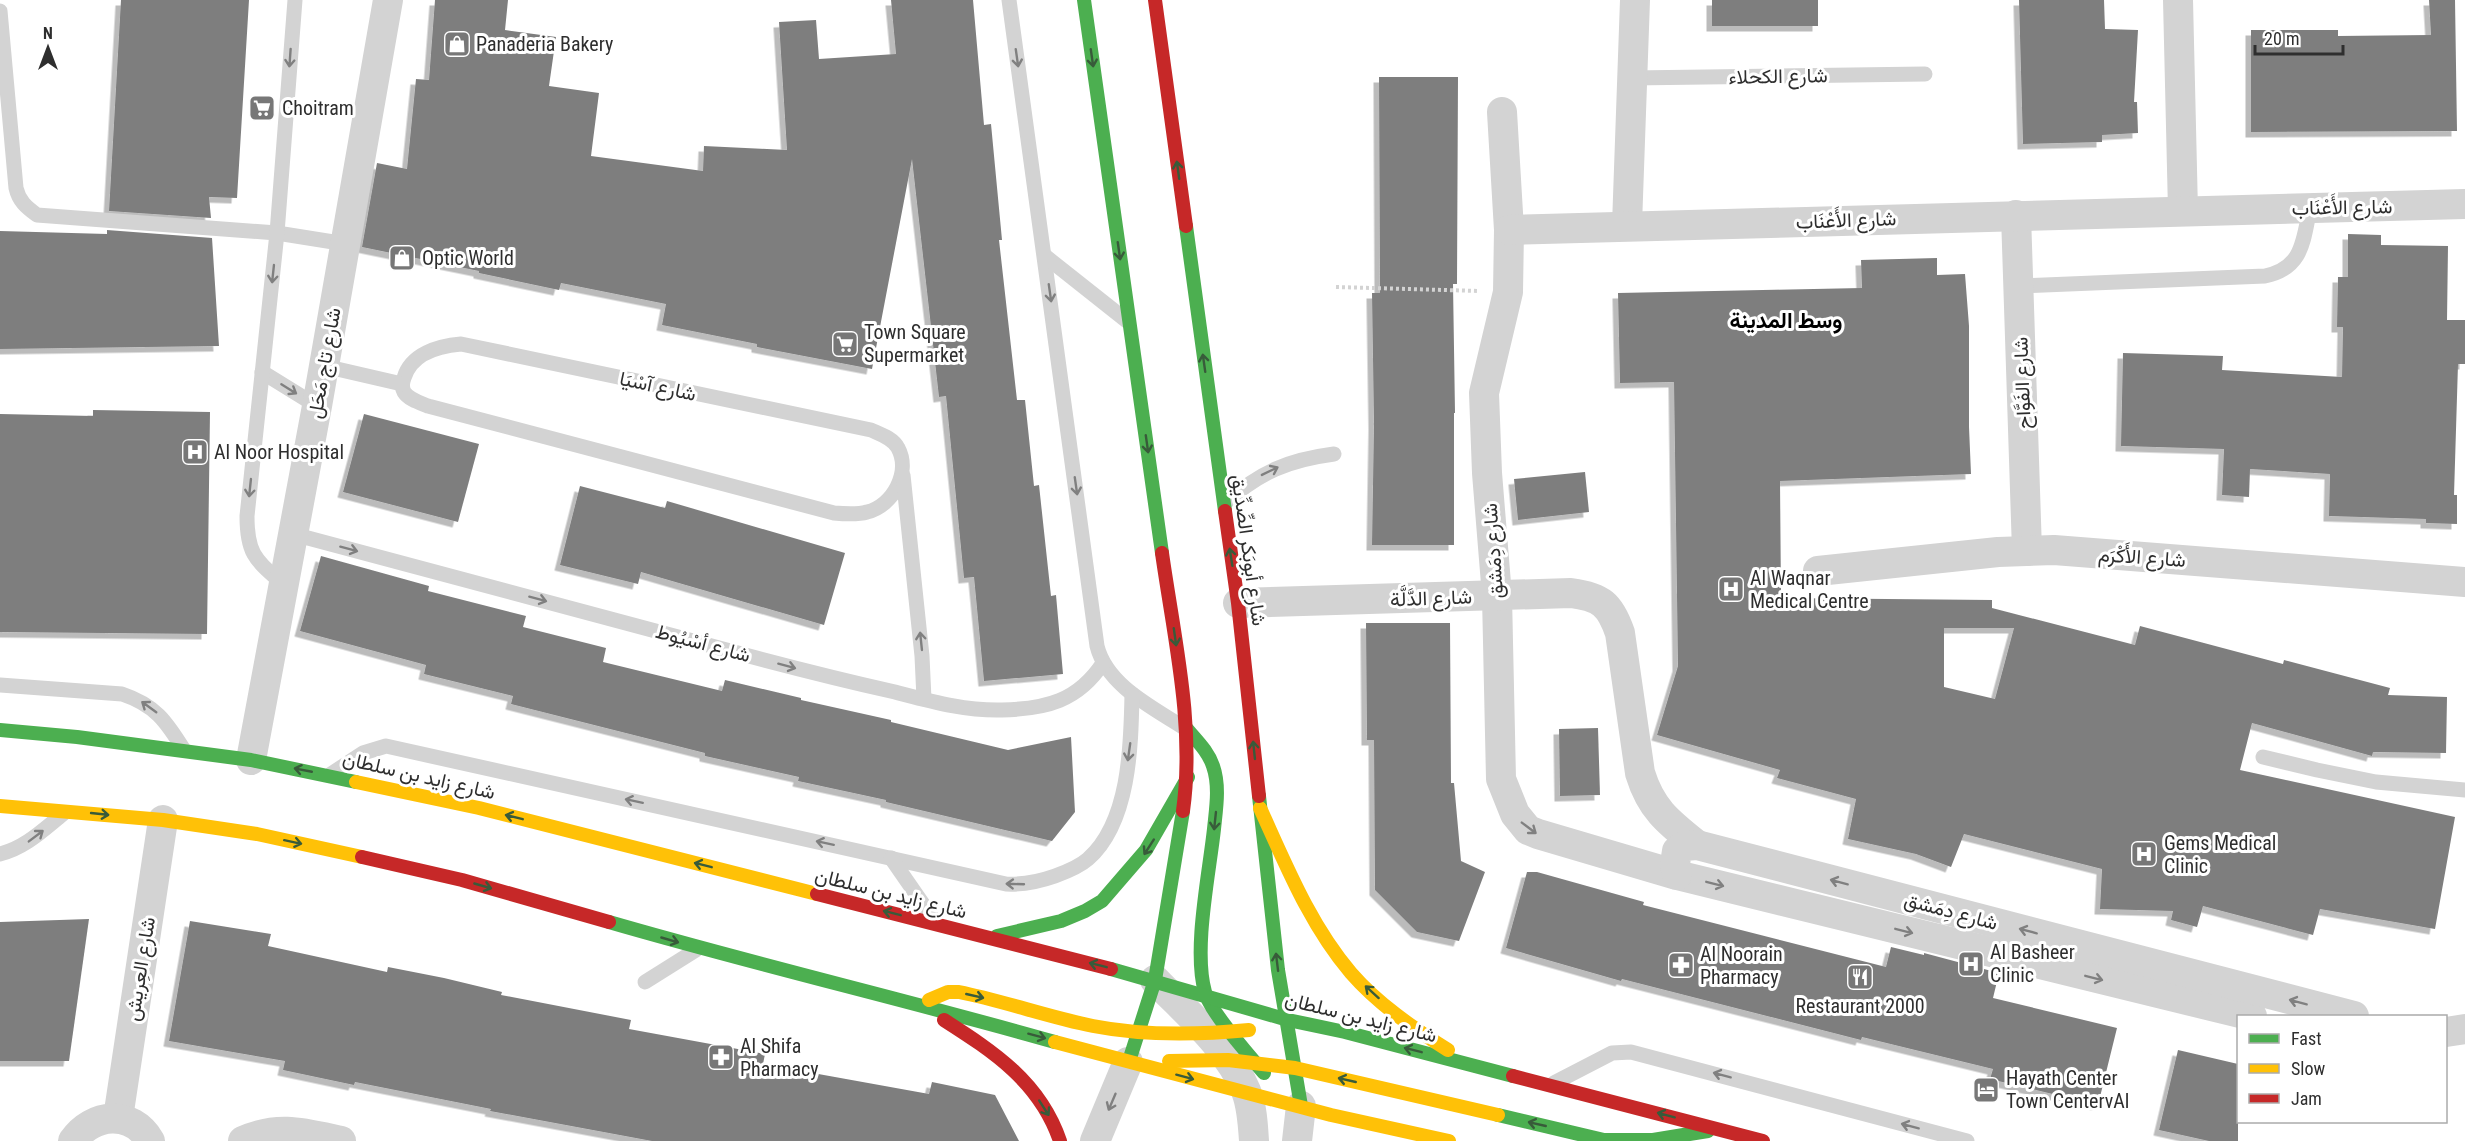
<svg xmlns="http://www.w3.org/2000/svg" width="2465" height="1141" font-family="'Roboto Condensed',Vazirmatn,sans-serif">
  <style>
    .building { fill: #7e7e7e; fill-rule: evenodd; filter: url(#shadow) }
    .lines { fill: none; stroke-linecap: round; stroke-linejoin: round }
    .path { stroke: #d3d3d3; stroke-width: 4; stroke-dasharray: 3 3; stroke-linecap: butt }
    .lane { stroke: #d3d3d3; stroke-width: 15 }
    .street { stroke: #d3d3d3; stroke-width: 30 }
    .fast { stroke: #4caf50; stroke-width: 14 }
    .slow { stroke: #ffc107; stroke-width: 14 }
    .jam { stroke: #c62828; stroke-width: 14 }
    .oneway { stroke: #808080 }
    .oneway2 { stroke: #385b3a }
    .labels { text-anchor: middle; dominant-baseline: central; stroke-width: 6; stroke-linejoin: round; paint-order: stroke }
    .poi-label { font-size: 20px; fill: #2e2e2e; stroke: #fff; text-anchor: start }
    .street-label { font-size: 20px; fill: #2e2e2e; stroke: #fff }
    .quarter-label { font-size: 22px; font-weight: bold; fill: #000; stroke: #fff }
  </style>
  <defs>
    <filter id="shadow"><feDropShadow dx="-5.5" dy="5.5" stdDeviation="0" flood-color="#0004"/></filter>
  </defs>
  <rect width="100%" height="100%" fill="#fff"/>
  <g class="building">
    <polygon points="121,0 249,0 237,198 209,197 211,218 109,211"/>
    <polygon points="435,0 508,0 505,30 556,37 549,86 599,93 591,156 703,171 704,146 787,150 779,22 816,20 819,59 896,54 891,0 973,0 984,125 991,124 1002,240 999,240 1017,400 1025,400 1034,486 1039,485 1051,596 1056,595 1063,674 984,681 974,577 964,578 946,396 939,397 912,159 872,369 757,347 757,344 662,325 666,304 561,283 559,290 479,273 479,271 362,247 377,163 407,169 416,79 429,80"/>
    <rect x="1712" y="0" width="106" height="26"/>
    <polygon points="2019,0 2104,0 2105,29 2138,30 2134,102 2137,102 2138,133 2102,135 2102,142 2023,144"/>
    <polygon points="2429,0 2455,0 2457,131 2251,132 2251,30 2338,30 2338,36 2431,35"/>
    <polygon points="1379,77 1458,77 1457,284 1453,284 1455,413 1454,413 1454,545 1372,545 1374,424 1372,293 1380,293"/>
    <polygon points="107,230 212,238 219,346 0,349 0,231 107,234"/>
    <polygon points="2348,234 2381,235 2381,245 2448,246 2447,320 2465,320 2465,364 2458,364 2454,495 2457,495 2457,524 2426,523 2426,519 2329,516 2330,474 2250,469 2249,497 2222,495 2224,449 2121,446 2123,353 2223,356 2222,370 2342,377 2343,327 2337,327 2338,277 2348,277"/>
    <path d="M1937,258v17l28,-1 4,52v101l2,47 -191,7 1,117 211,2v8l143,37 5,-19 143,38 1,-4 106,28 -2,7 59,2 -1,56 -73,-1 -1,4 -120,-33 -12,47 215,47 -20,112 -115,-20 -7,26 -110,-29 -6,21 -26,-7 2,-9 -73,-2 2,-40 -138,-35 -13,33 -35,-13 -68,-15 8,-40 -79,-21 3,-8 -123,-35 21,-69 -4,-284 -54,1 -2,-90 244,-5 -1,-28zM1944,628h70l-19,71 -51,-12z"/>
    <polygon points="93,410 210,412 207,634 0,632 0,414 93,416"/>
    <polygon points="364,414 479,444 458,522 343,492"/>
    <polygon points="1585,472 1589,512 1518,520 1514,479"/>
    <polygon points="580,486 665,508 667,501 845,553 824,625 641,572 638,584 560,565"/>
    <polygon points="321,556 429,586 428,591 526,616 523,627 606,648 603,662 722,691 725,680 801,698 801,700 891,720 891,722 1008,750 1071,737 1075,812 1052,841 886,802 886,800 798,781 799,777 705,756 705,753 511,704 513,696 424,674 426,665 300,631"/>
    <polygon points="1366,623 1450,623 1451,783 1454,783 1461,861 1485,872 1459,941 1417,932 1375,890 1374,740 1367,740"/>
    <polygon points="1598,728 1600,795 1560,796 1559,729"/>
    <polygon points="1527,872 1537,872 1644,902 1643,905 1886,967 1891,947 1924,955 1924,953 1999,973 1993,998 2117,1028 2098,1105 1990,1079 1993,1069 1862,1037 1861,1040 1622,979 1621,981 1506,948"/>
    <polygon points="89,919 69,1061 0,1061 0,922"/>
    <polygon points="190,921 271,934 268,946 387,972 388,967 444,978 502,992 501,995 631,1020 629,1029 765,1054 763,1064 929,1094 932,1082 995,1095 1019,1141 652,1141 490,1111 491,1109 355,1082 354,1085 283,1070 285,1061 169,1041"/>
    <polygon points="2178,1050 2238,1064 2238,1141 2209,1141 2159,1130"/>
  </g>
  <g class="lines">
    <polyline class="path" points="1336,287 1479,291"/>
    <g class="lane">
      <path d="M1009,0l88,646c10,40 57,62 89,83"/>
      <path d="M0,11l16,177c3,13 10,19 21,27l240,18 69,11"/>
      <polyline points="1631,78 1925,74"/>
      <polyline points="1045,256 1127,321"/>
      <path d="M2018,286l247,-10c38,-8 38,-35 45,-68"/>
      <path d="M461,344l410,86c9,4 22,8 27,18 13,24 -5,58 -31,64 -10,3 -22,2 -33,1l-406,-107c-7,-3 -19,-6 -24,-14 -2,-4 -2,-9 0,-14 7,-24 34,-32 57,-34z"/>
      <polyline points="324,366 402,384"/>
      <polyline points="262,372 317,406"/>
      <polyline points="903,475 922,656 924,699"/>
      <path d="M1225,503c35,-31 63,-43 109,-49"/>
      <path d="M293,534c152,40 304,81 456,122 49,13 97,25 146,36 35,9 70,19 107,18 44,-1 76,-9 101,-47"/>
      <path d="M283,584c-27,-24 -36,-29 -36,-68l30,-283 18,-233"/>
      <path d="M0,685l122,9c33,11 44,27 62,56"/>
      <polyline points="2263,757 2317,770 2376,782 2465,790"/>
      <path d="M331,774l32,-21 23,-7 620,138c18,1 32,-2 49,-8 11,-4 24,-9 33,-17 42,-37 43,-114 44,-165"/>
      <path d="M0,854c25,-6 43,-24 63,-40"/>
      <polyline points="891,858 934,920"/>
      <polyline points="645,982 696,950"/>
      <polyline points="1554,1083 1612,1053 1631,1052 1967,1141"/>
    </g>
    <g class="street">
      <polyline points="2178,0 2183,211"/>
      <polyline points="1502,112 1509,230 1508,292 1484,393 1487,473 1497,596 1501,779 1515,814 1528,830 1538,834 1677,875 2252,1016"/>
      <polyline points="2016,215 2027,551"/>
      <polyline points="1627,225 1635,0"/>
      <polyline points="1509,230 2465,204"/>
      <polyline points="1818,571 1998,552 2054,550 2465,582"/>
      <path d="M1238,603l333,-10c30,4 39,11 49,40l20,140c11,36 28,49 57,72"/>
      <polyline points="251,760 317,406 388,0"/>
      <polyline points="1677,875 1675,864 1677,851 1684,846 1697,845 2354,1016"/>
      <path d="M1155,980c32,33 73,67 91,111 6,15 7,34 8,50"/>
      <polyline points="2446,1032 2465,1029"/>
      <polyline points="118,1118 163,820"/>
      <path d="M73,1141c19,-28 59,-32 77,0"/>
      <path d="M243,1141c35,-16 61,-8 98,0"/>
      <polyline points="1095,1141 1128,1062"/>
      <polyline points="1297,1141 1301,1106"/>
    </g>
    <g class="fast">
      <polyline points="1084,0 1162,553"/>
      <polyline points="1186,226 1225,511"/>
      <path d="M1187,729c10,12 21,22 26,37 7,20 3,43 1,63 -5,46 -21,121 -9,163 5,20 44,63 59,81"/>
      <polyline points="0,730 77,737 251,760 356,782"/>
      <polyline points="1259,796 1278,970 1301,1106"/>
      <path d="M609,922c148,43 298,78 446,120"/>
      <polyline points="997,936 1061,921 1085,911 1102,901 1146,850 1188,777"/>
      <polyline points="1111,969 1288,1020 1345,1032 1513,1076"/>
      <polyline points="1130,1058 1155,980 1183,811"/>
      <polyline points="1498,1115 1604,1140 1653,1140 1708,1131"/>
    </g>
    <g class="slow">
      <polyline points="356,782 479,808 817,894"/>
      <polyline points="0,806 163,820 257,834 362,857"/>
      <path d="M1260,808c26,57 50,117 91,165 27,31 62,55 97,77"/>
      <path d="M929,1000l19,-8h11c45,9 89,25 134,34 51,10 104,9 156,4"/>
      <polyline points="1055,1042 1331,1115 1449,1141"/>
      <polyline points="1169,1061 1228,1060 1295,1068 1498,1115"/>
    </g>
    <g class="jam">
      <polyline points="1155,0 1186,226"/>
      <polyline points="1225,511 1238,603 1259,796"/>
      <path d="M1162,553c12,85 33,172 21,258"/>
      <polyline points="362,857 462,880 609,922"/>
      <polyline points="817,894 1111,969"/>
      <path d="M944,1020c50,32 96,62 116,121"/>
      <polyline points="1513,1076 1763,1141"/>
    </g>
  </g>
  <defs><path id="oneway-shaft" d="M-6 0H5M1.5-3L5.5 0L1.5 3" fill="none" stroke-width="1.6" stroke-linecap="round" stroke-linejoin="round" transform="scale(1.5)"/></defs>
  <g class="oneway">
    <use href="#oneway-shaft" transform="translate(290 58) rotate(94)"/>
    <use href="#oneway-shaft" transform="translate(1017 58) rotate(82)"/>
    <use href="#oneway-shaft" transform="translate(273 274) rotate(96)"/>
    <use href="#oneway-shaft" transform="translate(1050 293) rotate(82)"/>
    <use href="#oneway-shaft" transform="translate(289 389) rotate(32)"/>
    <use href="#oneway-shaft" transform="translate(1270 471) rotate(-26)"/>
    <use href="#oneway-shaft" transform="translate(1076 486) rotate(82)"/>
    <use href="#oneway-shaft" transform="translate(250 488) rotate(96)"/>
    <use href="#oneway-shaft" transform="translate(349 549) rotate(15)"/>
    <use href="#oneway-shaft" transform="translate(538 599) rotate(15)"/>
    <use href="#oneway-shaft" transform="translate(921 641) rotate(-96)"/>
    <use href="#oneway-shaft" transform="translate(787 666) rotate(15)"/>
    <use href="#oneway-shaft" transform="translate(149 707) rotate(-144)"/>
    <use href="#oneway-shaft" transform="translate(1129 752) rotate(98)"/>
    <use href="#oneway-shaft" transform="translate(634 801) rotate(-168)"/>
    <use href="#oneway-shaft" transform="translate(1529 828) rotate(37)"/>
    <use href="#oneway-shaft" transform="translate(36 836) rotate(-37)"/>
    <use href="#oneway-shaft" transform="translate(825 843) rotate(-168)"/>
    <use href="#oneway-shaft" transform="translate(1839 882) rotate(-165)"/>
    <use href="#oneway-shaft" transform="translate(1015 884) rotate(-178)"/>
    <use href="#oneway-shaft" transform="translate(1715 884) rotate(14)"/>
    <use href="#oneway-shaft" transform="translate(1904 931) rotate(14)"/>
    <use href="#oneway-shaft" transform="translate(2028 931) rotate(-165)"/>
    <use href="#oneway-shaft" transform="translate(2094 978) rotate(14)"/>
    <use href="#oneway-shaft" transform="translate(2298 1002) rotate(-165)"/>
    <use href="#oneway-shaft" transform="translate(1722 1075) rotate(-165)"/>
    <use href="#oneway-shaft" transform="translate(1112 1102) rotate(113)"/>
    <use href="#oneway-shaft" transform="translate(1910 1126) rotate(-165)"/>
  </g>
  <g class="oneway2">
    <use href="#oneway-shaft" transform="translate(1092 58) rotate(82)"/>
    <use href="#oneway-shaft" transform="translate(1178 170) rotate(-98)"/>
    <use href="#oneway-shaft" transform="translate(1119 251) rotate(82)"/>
    <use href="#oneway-shaft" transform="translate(1204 363) rotate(-98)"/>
    <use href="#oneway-shaft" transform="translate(1147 444) rotate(82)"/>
    <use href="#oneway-shaft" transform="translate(1231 557) rotate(-99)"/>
    <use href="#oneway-shaft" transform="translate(1175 637) rotate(82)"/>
    <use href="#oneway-shaft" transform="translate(1254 750) rotate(-96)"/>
    <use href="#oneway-shaft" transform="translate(303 770) rotate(-169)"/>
    <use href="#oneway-shaft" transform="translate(100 814) rotate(6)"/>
    <use href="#oneway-shaft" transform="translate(514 817) rotate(-166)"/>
    <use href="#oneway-shaft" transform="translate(1215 821) rotate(96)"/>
    <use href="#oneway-shaft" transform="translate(293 842) rotate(12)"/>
    <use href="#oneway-shaft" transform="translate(1149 847) rotate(123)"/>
    <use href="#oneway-shaft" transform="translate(703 865) rotate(-166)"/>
    <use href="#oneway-shaft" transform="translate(483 886) rotate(16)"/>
    <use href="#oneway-shaft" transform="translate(892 913) rotate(-166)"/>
    <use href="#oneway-shaft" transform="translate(670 940) rotate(16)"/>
    <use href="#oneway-shaft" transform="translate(1277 962) rotate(-97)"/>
    <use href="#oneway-shaft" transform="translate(1098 965) rotate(-166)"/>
    <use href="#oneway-shaft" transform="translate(1372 992) rotate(-138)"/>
    <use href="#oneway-shaft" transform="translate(975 996) rotate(13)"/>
    <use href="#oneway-shaft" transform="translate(1037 1036) rotate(15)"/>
    <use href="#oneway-shaft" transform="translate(1413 1050) rotate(-166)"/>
    <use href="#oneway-shaft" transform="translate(1185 1077) rotate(15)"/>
    <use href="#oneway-shaft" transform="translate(1347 1080) rotate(-167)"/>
    <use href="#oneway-shaft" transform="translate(1044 1108) rotate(57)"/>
    <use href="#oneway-shaft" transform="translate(1666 1115) rotate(-165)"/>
    <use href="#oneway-shaft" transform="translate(1537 1124) rotate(-167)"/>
  </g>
  <defs>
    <symbol id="shop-square" viewBox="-11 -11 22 22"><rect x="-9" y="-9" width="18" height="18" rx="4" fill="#777" stroke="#fff"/><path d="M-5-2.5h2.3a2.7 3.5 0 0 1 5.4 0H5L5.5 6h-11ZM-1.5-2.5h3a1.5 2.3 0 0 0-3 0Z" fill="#fff"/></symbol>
    <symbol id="supermarket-square" viewBox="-11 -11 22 22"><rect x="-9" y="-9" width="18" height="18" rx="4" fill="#777" stroke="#fff"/><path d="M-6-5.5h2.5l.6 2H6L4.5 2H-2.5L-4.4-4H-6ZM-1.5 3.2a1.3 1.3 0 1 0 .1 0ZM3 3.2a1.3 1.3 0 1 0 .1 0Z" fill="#fff"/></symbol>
    <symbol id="hospital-square" viewBox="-11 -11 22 22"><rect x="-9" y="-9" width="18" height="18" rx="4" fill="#777" stroke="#fff"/><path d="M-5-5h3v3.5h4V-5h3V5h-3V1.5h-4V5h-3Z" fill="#fff"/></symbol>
    <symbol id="pharmacy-square" viewBox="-11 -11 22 22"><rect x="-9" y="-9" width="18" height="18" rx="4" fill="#777" stroke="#fff"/><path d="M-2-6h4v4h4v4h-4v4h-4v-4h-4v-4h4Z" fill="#fff"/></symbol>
    <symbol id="restaurant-square" viewBox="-11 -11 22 22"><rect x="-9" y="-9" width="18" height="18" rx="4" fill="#777" stroke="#fff"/><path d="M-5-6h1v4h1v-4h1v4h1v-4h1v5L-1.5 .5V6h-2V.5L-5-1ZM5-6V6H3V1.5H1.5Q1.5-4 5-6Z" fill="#fff"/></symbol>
    <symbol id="hotel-square" viewBox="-11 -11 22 22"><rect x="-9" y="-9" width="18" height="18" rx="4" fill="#777" stroke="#fff"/><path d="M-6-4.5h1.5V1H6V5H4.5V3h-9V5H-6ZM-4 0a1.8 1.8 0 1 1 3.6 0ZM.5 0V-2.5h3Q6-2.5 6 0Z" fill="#fff"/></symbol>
  </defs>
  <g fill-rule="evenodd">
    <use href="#shop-square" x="442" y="29" width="30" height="30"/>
    <use href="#supermarket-square" x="247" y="93" width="30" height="30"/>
    <use href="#shop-square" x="387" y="243" width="30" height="30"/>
    <use href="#supermarket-square" x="830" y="329" width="30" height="30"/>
    <use href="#hospital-square" x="180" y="437" width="30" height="30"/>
    <use href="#hospital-square" x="1716" y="574" width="30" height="30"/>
    <use href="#hospital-square" x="2129" y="839" width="30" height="30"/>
    <use href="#hospital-square" x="1956" y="949" width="30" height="30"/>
    <use href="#pharmacy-square" x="1666" y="950" width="30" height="30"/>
    <use href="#restaurant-square" x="1845" y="962" width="30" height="30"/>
    <use href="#pharmacy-square" x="706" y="1042" width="30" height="30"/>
    <use href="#hotel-square" x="1971" y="1075" width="30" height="30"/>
  </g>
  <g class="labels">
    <g class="poi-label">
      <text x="476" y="44">Panaderia Bakery</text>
      <text x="282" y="108">Choitram</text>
      <text x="422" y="258">Optic World</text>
      <text x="864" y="332">Town Square<tspan x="864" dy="23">Supermarket</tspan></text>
      <text x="214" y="452">Al Noor Hospital</text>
      <text x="1750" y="578">Al Waqnar<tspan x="1750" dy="23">Medical Centre</tspan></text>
      <text x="2164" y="843">Gems Medical<tspan x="2164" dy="23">Clinic</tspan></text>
      <text x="1990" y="952">Al Basheer<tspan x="1990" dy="23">Clinic</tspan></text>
      <text x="1700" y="954">Al Noorain<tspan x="1700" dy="23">Pharmacy</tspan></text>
      <text x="1860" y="1006" text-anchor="middle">Restaurant 2000</text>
      <text x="740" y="1046">Al Shifa<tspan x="740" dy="23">Pharmacy</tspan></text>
      <text x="2006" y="1078">Hayath Center<tspan x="2006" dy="23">Town CentervAl</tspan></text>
    </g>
    <g class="street-label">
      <text transform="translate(1778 76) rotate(-1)">شارع الكحلاء</text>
      <text transform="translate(2342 207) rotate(-1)">شارع الأَعْنَاب</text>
      <text transform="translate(1846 220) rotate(-2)">شارع الأَعْنَاب</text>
      <text transform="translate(324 363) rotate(-80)">شارع تاج مَحَل</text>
      <text transform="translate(2022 383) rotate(-92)">شارع الفَوَّاح</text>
      <text transform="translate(658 386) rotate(12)">شارع آسْيَا</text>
      <text transform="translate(1249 550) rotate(82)">شارع أبوبَكر الصِّدِّيق</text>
      <text transform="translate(1493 551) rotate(-94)">شارع دِمَشق</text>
      <text transform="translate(2142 557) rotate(4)">شارع الأَكْرَم</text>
      <text transform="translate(1431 598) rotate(-2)">شارع الدَّلَّة</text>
      <text transform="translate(703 643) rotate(15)">شارع أسْيُوط</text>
      <text transform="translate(419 775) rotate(13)">شارع زايد بن سلطان</text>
      <text transform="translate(891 893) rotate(14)">شارع زايد بن سلطان</text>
      <text transform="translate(1951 911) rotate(15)">شارع دِمَشق</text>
      <text transform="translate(140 969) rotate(-81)">شارع العِريش</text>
      <text transform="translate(1361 1017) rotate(14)">شارع زايد بن سلطان</text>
    </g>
    <g class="quarter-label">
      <text x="1786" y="320">وسط المدينة</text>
    </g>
  </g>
  <rect x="2237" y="1015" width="210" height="108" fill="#ffffff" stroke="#ababab" stroke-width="1.5"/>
  <rect x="2249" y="1034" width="30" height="9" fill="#4caf50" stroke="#ababab" stroke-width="1.5"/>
  <text x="2291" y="1045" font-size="18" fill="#2e2e2e">Fast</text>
  <rect x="2249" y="1064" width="30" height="9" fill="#ffc107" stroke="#ababab" stroke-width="1.5"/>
  <text x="2291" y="1075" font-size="18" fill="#2e2e2e">Slow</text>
  <rect x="2249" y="1094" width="30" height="9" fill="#c62828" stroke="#ababab" stroke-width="1.5"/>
  <text x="2291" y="1105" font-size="18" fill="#2e2e2e">Jam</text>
  <g transform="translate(48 48)" stroke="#ffffff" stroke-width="4.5" paint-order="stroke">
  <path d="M0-4.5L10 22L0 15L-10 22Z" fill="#2e2e2e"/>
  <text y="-9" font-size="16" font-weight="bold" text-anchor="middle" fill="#2e2e2e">N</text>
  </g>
  <path d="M2255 45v9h88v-9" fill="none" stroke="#2e2e2e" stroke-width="3"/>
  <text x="2264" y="45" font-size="18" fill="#2e2e2e" stroke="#ffffff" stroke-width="4.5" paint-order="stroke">20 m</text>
</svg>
